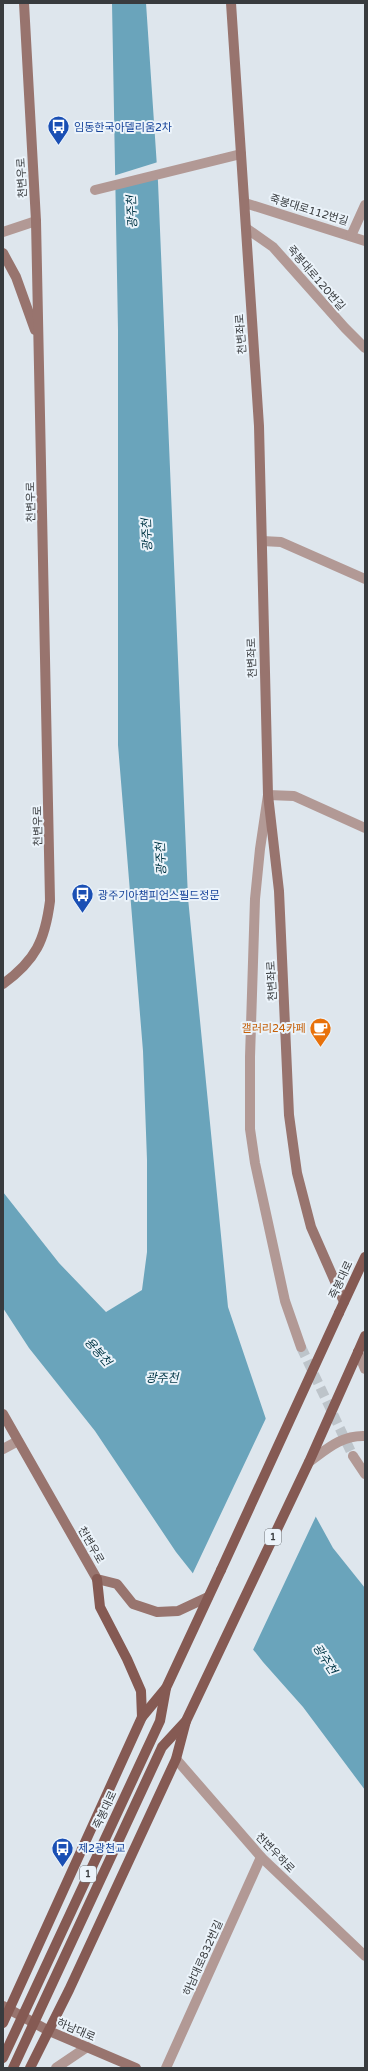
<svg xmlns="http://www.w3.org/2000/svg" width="368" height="2071" font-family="'Varela Round','Noto Sans KR',sans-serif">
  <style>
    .water { fill: #6aa4bb }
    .pier { fill: #dee6ed }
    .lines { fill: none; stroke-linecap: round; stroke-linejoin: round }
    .street-tunnel { stroke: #bdc4ca; stroke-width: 10; stroke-dasharray: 10 5; stroke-linecap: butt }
    .street { stroke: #b29995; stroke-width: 10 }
    .secondary { stroke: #98746e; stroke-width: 10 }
    .primary { stroke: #855a53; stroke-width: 10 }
    .primary-bridge { stroke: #855a53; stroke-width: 10 }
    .labels { text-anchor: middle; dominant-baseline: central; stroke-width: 4; stroke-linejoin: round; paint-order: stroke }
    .shield { fill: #ebf3fa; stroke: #6e7276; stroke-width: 1 }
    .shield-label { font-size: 10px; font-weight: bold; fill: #383b3e }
    .transit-label { font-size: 11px; fill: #164399; stroke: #ebf3fa; text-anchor: start }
    .street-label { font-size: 11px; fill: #383b3e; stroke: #ebf3fa }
    .food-label { font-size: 11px; fill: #c56008; stroke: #ebf3fa; text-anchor: end }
    .water-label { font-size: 12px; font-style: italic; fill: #003646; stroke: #ebf3fa }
  </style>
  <rect width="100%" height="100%" fill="#dee6ed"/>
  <polygon class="water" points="112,3 146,3 158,182 188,898 228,1307 272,1437 333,1548 365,1588 365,1790 303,1707 263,1662 176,1552 95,1431 29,1348 3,1308 3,1192 59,1263 106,1312 142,1290 147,1252 147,1160 143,1051 118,745 118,330"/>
  <g class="pier">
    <polygon points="158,162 159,174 113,188 113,176"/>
    <polygon points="267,1416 273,1437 317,1514 252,1652 192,1575"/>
  </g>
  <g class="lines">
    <polyline class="street-tunnel" points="301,1347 353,1456"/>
    <g class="street">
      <polyline points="95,190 241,154"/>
      <polyline points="245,203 365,241"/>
      <polyline points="246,228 273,247 345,328 365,348"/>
      <polyline points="3,232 36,221"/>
      <polyline points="351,236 365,205"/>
      <polyline points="262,541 281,542 365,579"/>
      <polyline points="301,1347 285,1301 255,1163 250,1129 250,1057 255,899 260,849 268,795 294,796 365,828"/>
      <polyline points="358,1352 365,1369"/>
      <polyline points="3,1449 18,1441"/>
      <polyline points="353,1456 365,1474"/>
      <path d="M309,1462c18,-13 33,-27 56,-26"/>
      <polyline points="176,1759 261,1857 365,1956"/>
      <polyline points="56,2068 87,2047"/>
      <polyline points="166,2068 261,1857"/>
    </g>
    <g class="secondary">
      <polyline points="231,3 259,426 268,795 279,891 289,1115 297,1173 311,1227 344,1302"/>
      <polyline points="3,253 16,277 35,330"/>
      <path d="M3,984c33,-24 42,-44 47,-83l-14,-680 -12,-218"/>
      <polyline points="3,1414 97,1579 117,1584 133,1604 157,1612 178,1611 208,1597"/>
      <polyline points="3,2006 49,2031 136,2068"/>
    </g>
    <g class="primary">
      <polyline points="339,1313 365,1257"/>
      <polyline points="358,1352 365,1336"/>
      <polyline points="97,1579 100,1607 127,1659 141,1691 142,1717"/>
      <polyline points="3,2023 142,1717 166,1688 221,1570"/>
      <polyline points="30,2068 69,1990 176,1759 186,1721"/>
    </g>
    <g class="primary-bridge">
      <polyline points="221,1570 339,1313"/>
      <polyline points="3,2058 160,1721 166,1688"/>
      <polyline points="13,2068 162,1747 186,1721 309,1462 358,1352"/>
    </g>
  </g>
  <defs>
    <symbol id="bus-pin" viewBox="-11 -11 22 30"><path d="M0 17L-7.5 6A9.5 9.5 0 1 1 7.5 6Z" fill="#1a4fb4" stroke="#ebf3fa"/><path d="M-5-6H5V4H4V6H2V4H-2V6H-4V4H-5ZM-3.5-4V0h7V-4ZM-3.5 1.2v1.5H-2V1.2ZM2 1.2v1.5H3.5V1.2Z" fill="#fff"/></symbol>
    <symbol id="cafe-pin" viewBox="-11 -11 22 30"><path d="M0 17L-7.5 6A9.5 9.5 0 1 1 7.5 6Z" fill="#e8710a" stroke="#ebf3fa"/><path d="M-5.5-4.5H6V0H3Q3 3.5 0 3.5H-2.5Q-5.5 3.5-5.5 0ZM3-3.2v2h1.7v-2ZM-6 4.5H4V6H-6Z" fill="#fff"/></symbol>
  </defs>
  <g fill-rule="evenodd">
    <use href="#bus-pin" x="46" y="114" width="25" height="34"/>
    <use href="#bus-pin" x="70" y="882" width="25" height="34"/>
    <use href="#cafe-pin" x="308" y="1016" width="25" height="34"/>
    <use href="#bus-pin" x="50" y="1836" width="25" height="34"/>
  </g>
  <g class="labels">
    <g class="shield">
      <rect x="265" y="1529" width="16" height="16" rx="3"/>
      <rect x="80" y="1866" width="16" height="16" rx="3"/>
    </g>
    <g class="shield-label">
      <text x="273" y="1537">1</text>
      <text x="88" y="1874">1</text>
    </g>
    <g class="transit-label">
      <text x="74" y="127">임동한국아델리움2차</text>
      <text x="98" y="895">광주기아챔피언스필드정문</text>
      <text x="78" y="1848">제2광천교</text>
    </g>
    <g class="street-label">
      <text transform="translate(22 178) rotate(-93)">천변우로</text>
      <text transform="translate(309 210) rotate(17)">죽봉대로112번길</text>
      <text transform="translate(316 278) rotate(49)">죽봉대로120번길</text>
      <text transform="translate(241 334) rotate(-94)">천변좌로</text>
      <text transform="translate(31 502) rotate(-91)">천변우로</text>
      <text transform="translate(252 658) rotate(-92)">천변좌로</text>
      <text transform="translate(38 826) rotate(-91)">천변우로</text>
      <text transform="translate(272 981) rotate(-93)">천변좌로</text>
      <text transform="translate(341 1280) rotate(-65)">죽봉대로</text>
      <text transform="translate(91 1545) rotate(60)">천변우로</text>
      <text transform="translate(105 1810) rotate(-65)">죽봉대로</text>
      <text transform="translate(275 1853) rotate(46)">천변우하로</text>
      <text transform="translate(203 1958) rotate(-66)">하남대로832번길</text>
      <text transform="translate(76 2030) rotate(23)">하남대로</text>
    </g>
    <g class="food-label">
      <text x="306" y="1028">갤러리24카페</text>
    </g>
    <g class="water-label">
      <text transform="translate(132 212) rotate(-93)">광주천</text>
      <text transform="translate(147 535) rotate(-93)">광주천</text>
      <text transform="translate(161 859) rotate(-93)">광주천</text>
      <text transform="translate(98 1352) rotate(48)">용봉천</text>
      <text x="162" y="1378">광주천</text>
      <text transform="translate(325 1659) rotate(57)">광주천</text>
    </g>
  </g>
  <rect width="368" height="2071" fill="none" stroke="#383b3e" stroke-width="8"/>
</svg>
